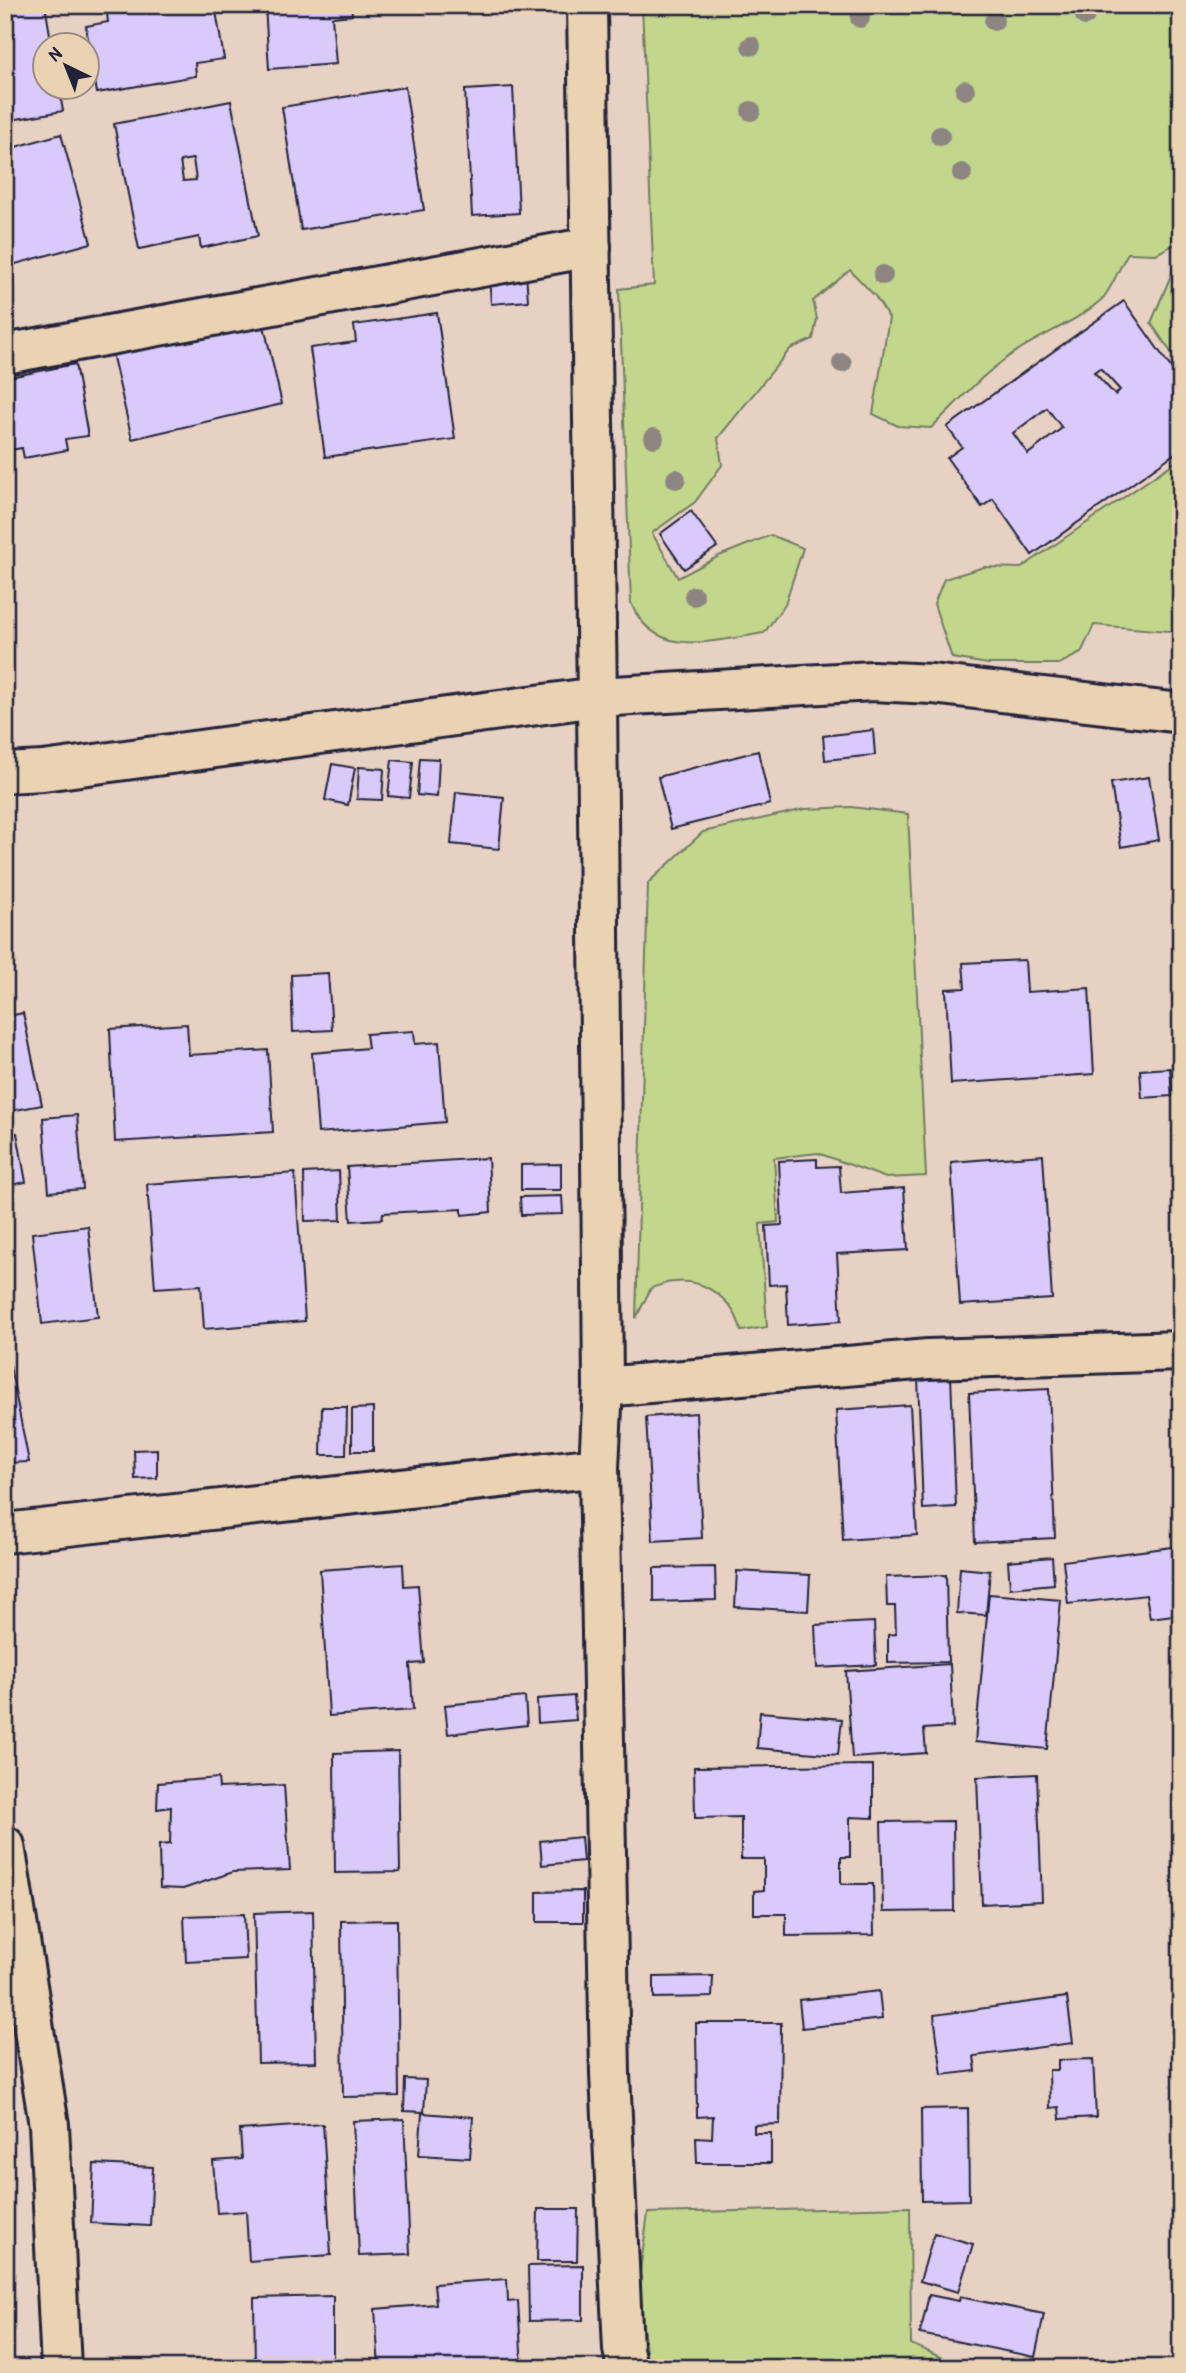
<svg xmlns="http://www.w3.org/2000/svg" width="1186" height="2373" font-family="'Patrick Hand',sans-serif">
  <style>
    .green { fill: #c2d78c; stroke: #727c64; stroke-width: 2 }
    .building { fill: #dacafc; stroke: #22223b; stroke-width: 2; fill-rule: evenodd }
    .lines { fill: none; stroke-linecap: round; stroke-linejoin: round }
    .minor-casing { stroke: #22223b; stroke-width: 44 }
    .minor { stroke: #ead3b3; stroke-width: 38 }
    .tree { fill: #8c8581 }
  </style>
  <rect width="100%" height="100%" fill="#e7d1c2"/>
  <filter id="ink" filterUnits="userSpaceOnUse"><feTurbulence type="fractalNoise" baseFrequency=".0143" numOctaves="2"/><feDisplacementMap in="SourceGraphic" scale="14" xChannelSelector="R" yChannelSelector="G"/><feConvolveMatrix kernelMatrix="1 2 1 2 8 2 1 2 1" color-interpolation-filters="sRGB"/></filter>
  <g filter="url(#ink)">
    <g class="green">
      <path d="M642,5h539v239l-2,-2 -23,12 -28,-1c-7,11 -18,39 -26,46 -24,22 -55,33 -82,50 -33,20 -61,52 -89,79l-33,-2 -25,-12 16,-96 -14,-22 -25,-26 -37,31 4,18 -4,20 -23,10 -72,89 4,27 -27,37 -43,31 26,45 41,-22 52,-21 32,13 -18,56 -21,29c-49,7 -109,28 -133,-30l-12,-314 35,-4z"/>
      <polygon points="1179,256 1181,256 1181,367 1151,323"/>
      <polygon points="1181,458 1181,632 1094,625 1081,653 1059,664 988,664 952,658 934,604 944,579 984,567 1021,568"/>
      <path d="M851,807l57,7 18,362 -40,2 -68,-25 -44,5 4,64 -18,2 7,103 -26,4c-6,-30 -36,-53 -67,-49 -8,0 -15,4 -23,6l-15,30 12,-435 55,-51 102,-23z"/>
      <polygon points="910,2207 911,2344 965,2368 648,2368 638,2286 648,2213"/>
    </g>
    <g class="building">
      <polygon points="5,5 45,5 52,46 46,46 46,88 59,88 63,111 5,121"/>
      <polygon points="106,5 215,5 224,59 195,63 196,76 97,93 86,26 108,22"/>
      <polygon points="265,5 351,5 352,15 332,17 336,64 269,69"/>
      <polygon points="405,87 424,210 301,230 282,107"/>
      <polygon points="513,87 519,213 472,216 465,90"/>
      <path d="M231,101l27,135 -57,12 -2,-11 -60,12 -25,-125zM193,159l3,21 -13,1 -3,-20z"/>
      <polygon points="61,134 91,243 5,267 5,150"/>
      <polygon points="526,272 528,301 491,304 489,274"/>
      <path d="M1124,301l57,81v67l-149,106 -39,-56 -11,8 -35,-49 15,-11 -15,-20zM1100,368l20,22 -5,5 -21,-23zM1047,408l15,20 -34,26 -15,-21z"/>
      <polygon points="437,313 455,439 325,457 310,348 356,342 354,325"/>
      <polygon points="262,317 282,404 132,439 112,353"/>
      <polygon points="75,364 88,436 65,439 67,450 24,458 22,448 5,451 5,378"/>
      <polygon points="691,511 717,547 684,569 660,534"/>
      <polygon points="873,730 875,755 825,760 823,736"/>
      <polygon points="758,751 770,804 671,829 658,777"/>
      <polygon points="420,758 439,759 437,797 417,795"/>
      <polygon points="392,760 413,762 409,798 388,796"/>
      <polygon points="332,764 355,768 348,805 325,800"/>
      <polygon points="359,767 384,769 382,800 357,799"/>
      <polygon points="1149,777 1159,840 1121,847 1111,783"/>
      <polygon points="456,792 504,797 499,849 451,844"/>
      <polygon points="1025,960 1027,992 1089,988 1094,1074 951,1084 946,989 965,988 963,963"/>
      <polygon points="328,973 332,1030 293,1032 291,975"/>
      <polygon points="23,1013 42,1105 5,1112 5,1017"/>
      <polygon points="187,1024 189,1055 268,1050 273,1132 115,1142 110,1029"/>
      <polygon points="414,1031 415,1044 439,1042 445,1122 318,1133 312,1053 368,1048 366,1034"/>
      <polygon points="1170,1068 1172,1096 1142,1098 1140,1070"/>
      <polygon points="77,1115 83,1189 49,1192 43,1118"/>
      <polygon points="17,1133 26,1182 5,1186 5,1136"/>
      <polygon points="1043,1155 1052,1299 960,1305 951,1162"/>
      <polygon points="488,1158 491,1212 462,1215 462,1209 383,1213 382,1219 351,1221 347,1167"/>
      <polygon points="817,1159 817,1167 839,1166 841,1193 904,1188 908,1250 837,1254 841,1321 788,1325 786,1284 769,1285 766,1226 782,1225 779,1161"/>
      <polygon points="561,1164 561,1190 521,1190 521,1165"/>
      <polygon points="339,1171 341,1220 305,1221 304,1173"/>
      <polygon points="295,1173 305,1321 204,1329 201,1285 155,1288 147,1184"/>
      <polygon points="562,1196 563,1214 521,1215 520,1197"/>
      <polygon points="88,1226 98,1317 42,1324 32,1233"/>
      <polygon points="5,1341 29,1462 5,1463"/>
      <polygon points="951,1375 956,1507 923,1509 918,1377"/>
      <polygon points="1049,1389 1055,1538 975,1542 969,1393"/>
      <polygon points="910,1405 917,1535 843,1540 836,1410"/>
      <polygon points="322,1407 347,1407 346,1455 321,1455"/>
      <polygon points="373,1408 373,1451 352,1451 352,1409"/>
      <polygon points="696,1413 702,1538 653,1541 646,1417"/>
      <polygon points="157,1449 157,1478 135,1479 134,1450"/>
      <polygon points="1181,1546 1181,1614 1150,1618 1146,1595 1068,1604 1063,1561"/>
      <polygon points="1052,1557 1054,1584 1010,1588 1008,1561"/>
      <polygon points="403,1564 404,1586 418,1585 424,1663 410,1664 413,1710 329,1716 320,1570"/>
      <polygon points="715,1567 716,1600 654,1602 654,1568"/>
      <polygon points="960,1568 990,1571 986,1615 957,1613"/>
      <polygon points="737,1571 810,1575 808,1611 735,1607"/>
      <polygon points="946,1575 948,1662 888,1663 888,1635 896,1634 895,1606 887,1606 886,1577"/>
      <polygon points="989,1594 1061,1600 1047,1749 975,1742"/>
      <polygon points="874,1622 876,1665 817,1668 815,1625"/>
      <polygon points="950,1664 953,1727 924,1729 926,1753 852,1758 846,1671"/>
      <polygon points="574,1696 576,1720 538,1723 537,1699"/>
      <polygon points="525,1697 527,1725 448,1734 445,1705"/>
      <polygon points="760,1712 842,1719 838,1755 757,1748"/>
      <polygon points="398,1751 400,1872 335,1873 334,1753"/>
      <polygon points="873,1765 873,1818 850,1817 850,1857 841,1857 841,1884 873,1884 874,1935 786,1936 786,1914 754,1914 754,1891 764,1890 764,1859 741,1859 741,1817 695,1818 694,1767"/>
      <polygon points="1037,1774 1042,1901 982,1904 977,1777"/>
      <polygon points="218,1778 219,1788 284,1785 290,1870 233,1872 183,1889 160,1888 159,1845 170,1844 171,1807 157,1809 158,1783"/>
      <polygon points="953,1821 954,1911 883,1912 881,1822"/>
      <polygon points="581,1837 583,1861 542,1865 540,1841"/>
      <polygon points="583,1891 583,1922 537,1922 537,1892"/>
      <polygon points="313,1911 316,2062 258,2063 254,1913"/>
      <polygon points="244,1914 246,1959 186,1962 184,1916"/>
      <polygon points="397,1920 399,2096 343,2097 341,1921"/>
      <polygon points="713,1976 712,1997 654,1998 654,1977"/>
      <polygon points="879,1991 882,2019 802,2028 799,2000"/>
      <polygon points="1067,1997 1073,2043 974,2056 976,2071 942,2075 934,2015"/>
      <polygon points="696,2023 781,2023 780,2124 754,2125 754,2133 771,2133 771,2163 697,2163 696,2137 712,2138 713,2116 697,2117"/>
      <polygon points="1093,2059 1096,2117 1060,2119 1059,2107 1050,2108 1049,2070 1058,2070 1058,2060"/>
      <polygon points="405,2079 426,2080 424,2112 404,2111"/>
      <polygon points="968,2108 969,2200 922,2201 921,2109"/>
      <polygon points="422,2113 473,2117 470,2158 419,2155"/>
      <polygon points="404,2119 410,2254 359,2256 353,2121"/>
      <polygon points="323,2124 331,2255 249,2261 246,2211 217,2213 213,2161 242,2159 240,2130"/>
      <polygon points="94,2164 153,2167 150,2226 91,2223"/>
      <polygon points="538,2209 578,2209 577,2261 537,2261"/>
      <polygon points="934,2233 973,2244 958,2292 920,2281"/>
      <polygon points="583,2265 583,2320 529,2321 528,2266"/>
      <polygon points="507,2279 508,2302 518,2301 522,2368 379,2368 375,2309 436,2304 434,2284"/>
      <polygon points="929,2295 959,2301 960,2297 1044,2314 1035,2357 920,2334"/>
      <polygon points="333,2296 333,2368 255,2368 254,2298"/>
    </g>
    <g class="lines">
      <defs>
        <g id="minor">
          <polyline points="587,5 597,697 603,1387 599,1467 610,2074 623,2349 627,2368"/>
          <polyline points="5,354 591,247"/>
          <polyline points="5,773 43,771 597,697 873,681 932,684 1181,713"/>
          <polyline points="603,1387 928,1359 1181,1351"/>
          <polyline points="5,1533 599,1467"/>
          <polyline points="5,1846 49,2125 61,2368"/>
        </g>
      </defs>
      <use href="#minor" class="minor-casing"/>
      <use href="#minor" class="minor"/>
    </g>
    <g class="tree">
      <circle cx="1085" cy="16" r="10"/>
      <circle cx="860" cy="18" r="10"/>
      <circle cx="994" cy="21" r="10"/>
      <circle cx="751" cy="46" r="10"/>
      <circle cx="965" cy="90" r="10"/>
      <circle cx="751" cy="111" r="10"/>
      <circle cx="940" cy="136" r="10"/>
      <circle cx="962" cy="173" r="10"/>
      <circle cx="883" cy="275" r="10"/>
      <circle cx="842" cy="363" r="10"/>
      <circle cx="654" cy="438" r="10"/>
      <circle cx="676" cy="479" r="10"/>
      <circle cx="694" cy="596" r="10"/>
    </g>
  </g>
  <rect width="1186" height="2373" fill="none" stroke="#ead3b3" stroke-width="28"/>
  <rect x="14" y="14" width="1158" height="2345" fill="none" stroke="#22223b" stroke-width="2.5" filter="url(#ink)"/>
  <g transform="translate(66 66) rotate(317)"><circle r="33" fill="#ead3b3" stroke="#9a8c83" stroke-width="2"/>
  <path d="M0-5L12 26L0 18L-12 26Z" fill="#22223b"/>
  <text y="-10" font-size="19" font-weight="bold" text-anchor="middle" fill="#22223b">N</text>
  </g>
</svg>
